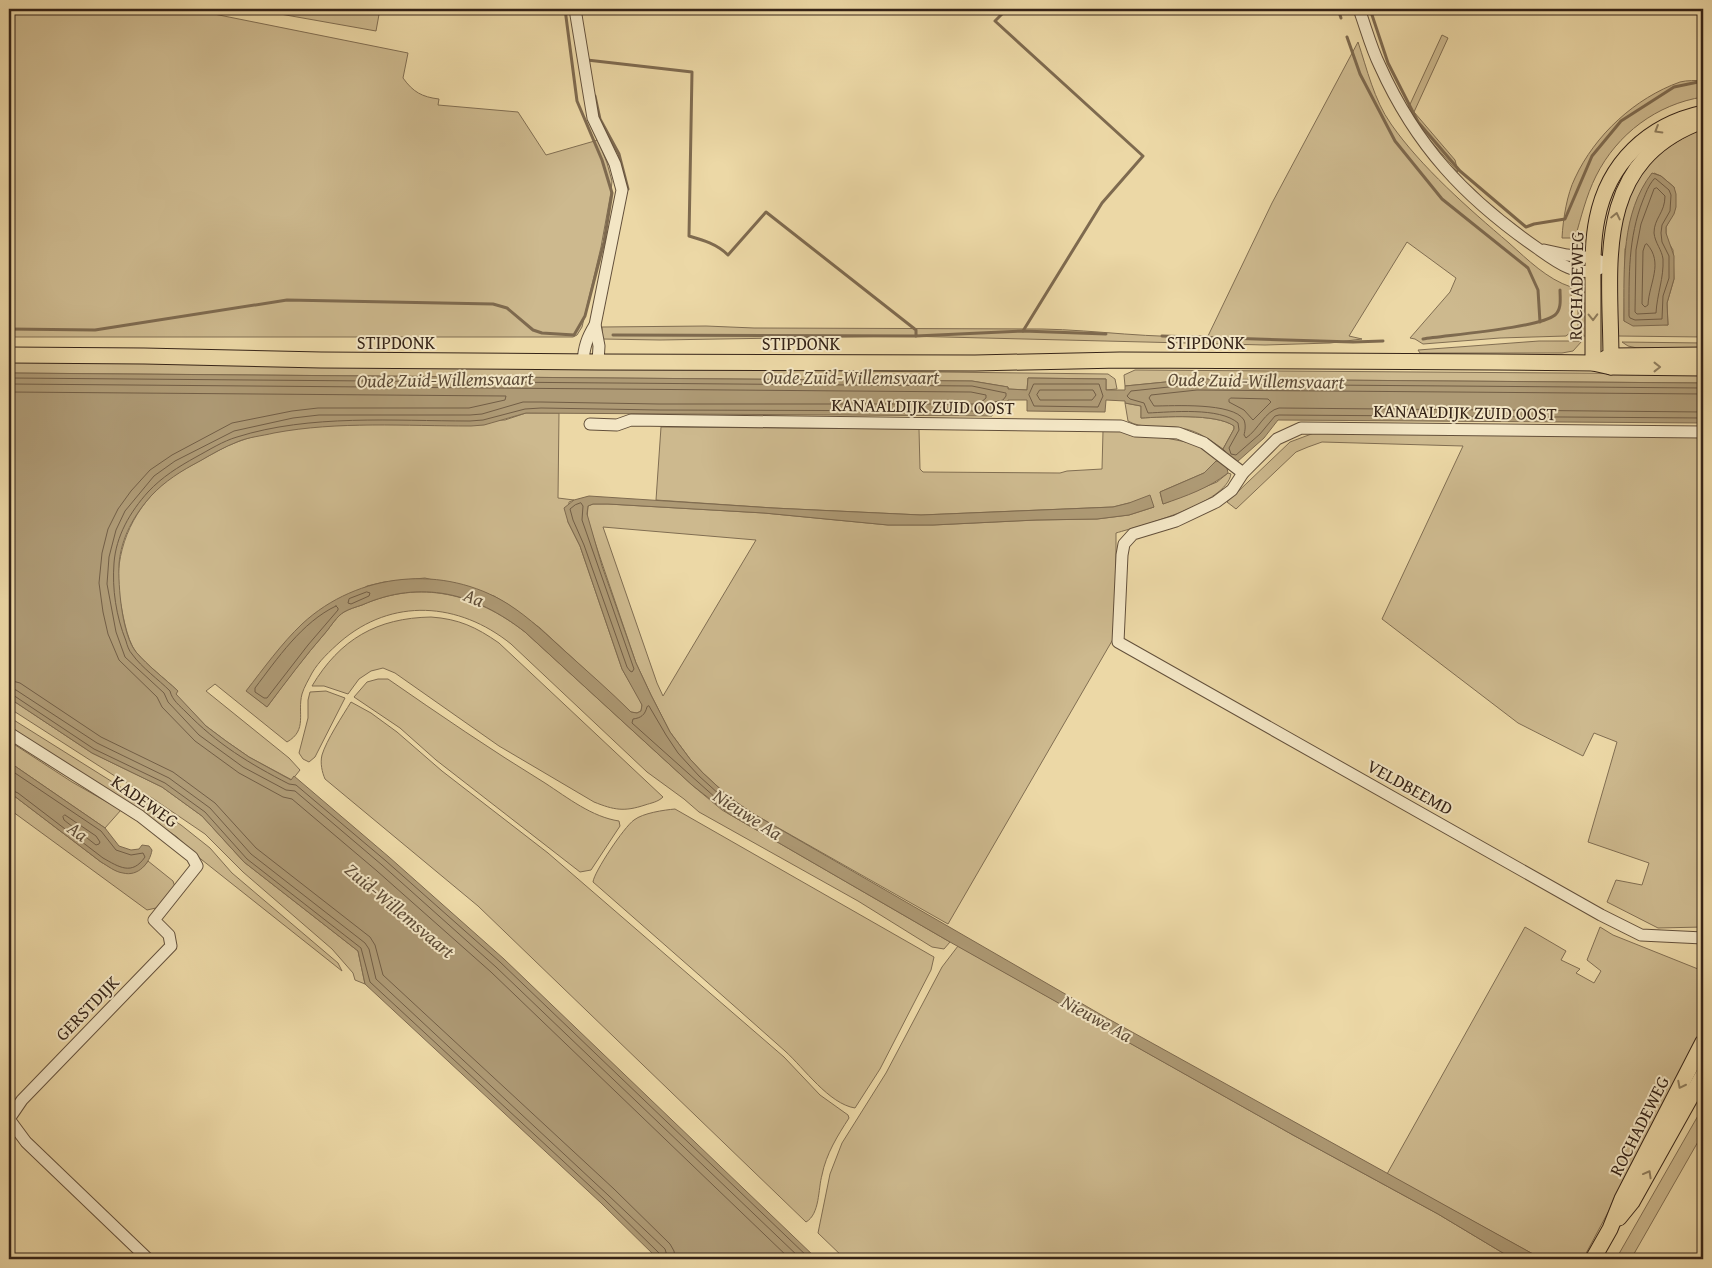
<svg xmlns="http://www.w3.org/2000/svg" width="1712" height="1268" font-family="'Gentium Book Plus',serif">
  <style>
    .green { fill: #cdb98e; stroke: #816e52; fill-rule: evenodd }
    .water { fill: #ae9a75; stroke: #7e6a4f }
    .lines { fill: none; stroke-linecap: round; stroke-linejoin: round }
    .shore { stroke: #725e46; stroke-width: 1 }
    .stream { stroke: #7e6a4f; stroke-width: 3 }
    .minor-casing { stroke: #63503b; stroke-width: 13 }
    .major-casing { stroke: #352317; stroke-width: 17 }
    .minor { stroke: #f3e6c5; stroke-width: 11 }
    .major { stroke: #ecd8a6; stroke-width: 15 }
    .oneway { stroke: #907e5e }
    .labels { text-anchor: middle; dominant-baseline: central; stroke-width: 4; stroke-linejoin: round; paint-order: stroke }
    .street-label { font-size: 18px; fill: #352317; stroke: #f3e6c5 }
    .water-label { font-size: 19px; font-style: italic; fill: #5f4d38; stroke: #f3e6c5 }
  </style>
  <rect width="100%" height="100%" fill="#ecd8a6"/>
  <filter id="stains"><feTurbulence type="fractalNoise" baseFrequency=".004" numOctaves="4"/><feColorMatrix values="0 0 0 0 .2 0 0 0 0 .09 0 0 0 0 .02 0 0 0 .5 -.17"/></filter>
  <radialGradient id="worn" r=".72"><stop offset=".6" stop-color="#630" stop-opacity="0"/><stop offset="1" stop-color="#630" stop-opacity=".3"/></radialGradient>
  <g class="green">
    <path d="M9,9h180l219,44 -5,25c10,14 19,19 36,21l-1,6 80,7 28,43 52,-15 9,23 5,18 -1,11 -10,55 -19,80 -5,8 -4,2h-564z"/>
    <polygon points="252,9 380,9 376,31"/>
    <polygon points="1442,35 1448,38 1414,112 1455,160 1458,172 1406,113"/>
    <path d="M1358,42c9,27 16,58 33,82 30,43 78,85 118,119 19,17 38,36 62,44l1,44 -6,5 -66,2 -77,6 -8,-5 -5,-1 40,-46 6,-14 -49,-36 -58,94 13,3 -32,4 -65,2 -361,-9 -244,4 -58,-1v-12l104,-1 48,2 288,1c55,1 110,10 166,7l64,-133z"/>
    <path d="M1703,80v17c-46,7 -86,37 -107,79 -10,20 -15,42 -21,62h-13c1,-19 5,-44 13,-60 20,-43 60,-80 105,-96 7,-2 16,-1 23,-2z"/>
    <path d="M1703,129v208l-85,-1 -3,-94 18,-58 22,-29 40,-24zM1654,173l7,3 13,11 -5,34 -3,6v6l1,7 6,10 1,29 -7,24 1,22 -44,-4v-5l1,-67z"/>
    <path d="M1578,275c14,11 8,44 8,61h-5l-3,-4z"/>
    <polygon points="1539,341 1582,341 1573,351 1562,353 1420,353 1418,350"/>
    <polygon points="1622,342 1703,343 1703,348 1637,348 1628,346"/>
    <polygon points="9,361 1108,374 1115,379 1117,389 1106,390 1106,379 1028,378 1027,390 1008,389 1008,387 972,381 9,373"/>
    <polygon points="1135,370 1703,374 1703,383 1196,379 1125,386 1124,375"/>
    <path d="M1125,403l16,3v12c22,-1 75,-5 93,8v3l-11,20c-17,-12 -28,-20 -49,-22 -15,-2 -33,2 -46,-6z"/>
    <path d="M526,413h33l-1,85 16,2 -5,2 -1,20 12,24 42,123 18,31 2,5 -1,6 -4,2 -6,-1 -91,-84 -31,-23 -15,-9 -69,-18 -41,4 -17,4 -81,56 -39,49 20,16c19,-26 38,-51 59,-75 5,-6 11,-16 18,-20 5,-3 12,-5 18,-7 59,-26 114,-11 163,27l167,153 30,25 228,132 -6,7 -12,-2 -74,-46 -159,-89 -15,-13 -37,-27 -136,-128c-52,-42 -119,-47 -171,-2 -10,9 -21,19 -28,31 -3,6 -8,14 -10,21 -5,19 6,36 -15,48l-72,-58 -9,7 83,67 11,12 -8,10 -43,-23 -23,-16 -20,-15 -31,-32 3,-3c-14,-13 -30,-25 -42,-39 -10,-13 -14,-42 -17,-58 -5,-40 12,-82 43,-109 12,-11 27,-18 41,-26 11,-6 23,-13 34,-17 26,-10 55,-13 82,-16l186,-6z"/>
    <path d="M661,427l258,2 1,40 3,3 137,1 7,-2 35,-2 1,-38h18l45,7 30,6 23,17h-3l-12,12 -44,19 3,12 54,-22 11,-9 3,1c-5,30 -88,51 -115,59v101l-168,290 -196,-111 -23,-16 -26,-24 -13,-14 -20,-27 -19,-37 -15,-32 -49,-144 1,-13 5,-2h15l156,9 124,12h45l103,-5 61,-1 32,-4 25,-8 -25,-4 -16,4 -192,8 -148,-7 -117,-8zM603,527l153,13 -93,156 -6,-13z"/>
    <polygon points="1314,433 1703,434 1703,927 1658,928 1607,902 1616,880 1642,885 1649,863 1588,842 1617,742 1594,733 1583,756 1518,723 1382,619 1463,446 1322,442 1308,447 1296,452 1236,509 1227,502 1290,442"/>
    <path d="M431,617c28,2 45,10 68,26l164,154c-5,5 -12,6 -18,8 -21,7 -31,5 -51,-3l-95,-56 -104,-73 -12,-5 -12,3 -12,8 -11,15 -24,-8h-12c28,-47 65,-68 119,-69z"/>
    <path d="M378,679h10c52,36 103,71 157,104 23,15 47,34 74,38l1,5 -29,44 -11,2 -144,-112 -36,-32 -46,-31 13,-15z"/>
    <polygon points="326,691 345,698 315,757 309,762 303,759 299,753 308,718 308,700 310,692"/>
    <polygon points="9,698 92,753 162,787 202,816 244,862 358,951 365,984 355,980 353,973 332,949 243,872 205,834 152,798 121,780 9,708"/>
    <path d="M351,702l20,11 26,19 45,39 106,82 236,204 36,38 28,20 1,3c-11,17 -23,36 -27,57 -4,14 -2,39 -16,47l-328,-316 -153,-127c-3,-7 -5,-16 -3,-24 4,-14 21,-40 29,-53z"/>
    <polygon points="9,717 181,825 210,848 232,873 338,963 342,971 197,856 177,837 150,818 9,730"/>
    <polygon points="9,741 72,782 121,810 105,828 9,762"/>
    <polygon points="9,792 101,862 115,870 143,867 148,861 173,881 175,887 156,908 147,910 9,809"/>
    <path d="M675,809l259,148 -3,13 -51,99 -25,39c-26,-4 -51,-40 -70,-57 -64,-57 -128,-113 -192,-169 1,-10 31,-55 41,-62 9,-7 30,-10 41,-11z"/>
    <polygon points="1525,927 1566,951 1561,960 1580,969 1576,973 1594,983 1601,971 1587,960 1600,927 1613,935 1703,971 1703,1035 1583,1259 1542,1259 1387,1174"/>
    <polygon points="958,946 1293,1135 1438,1214 1513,1259 845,1259 818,1233 830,1174 842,1143 886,1073 942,967"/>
    <polygon points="1703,1107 1703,1133 1631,1259 1616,1259"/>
  </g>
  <g class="water">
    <path d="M1652,173l9,3 13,11 2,7v13l-2,7 -8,13v6l8,23v23l-7,24 1,22 -35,1 -9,-5v-5c0,-48 -3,-103 28,-143z"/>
    <path d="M9,373l963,8 36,6v2l19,1 1,-12 78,1v11h19v-4l71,-7 507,4v40l-425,-3 -14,18 -27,24 -3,-3 -7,9 1,5c-19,15 -42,23 -65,31l-3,-12 44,-19 12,-12h3l7,-9 -3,-3 11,-20v-3c-18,-13 -71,-9 -93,-8v-12l-16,-3v-2l-19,-1 -1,12 -78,-1v-11h-19v4l-16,4 1,4 -1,4 -466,-3 -42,12 -13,1c-65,0 -133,-5 -197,7 -12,3 -26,4 -37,9 -13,5 -25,12 -37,19 -19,10 -35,20 -49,35 -17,19 -30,42 -32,68 -1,22 3,71 17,88 12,14 28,26 42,39l-2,3 30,32 20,15 23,16 42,23 3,-4 95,81 115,102 313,300h-159l-57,-56 -236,-219 -7,-33 -114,-89 -42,-46 -40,-29 -70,-34 -83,-55z"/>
    <path d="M1150,495l4,12 -25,8 -32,4 -61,1 -103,5h-45l-124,-12 -156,-9h-15l-5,2 -1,8 15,52 34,97 15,32 19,37 20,27 13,14 26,24 23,16 353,204 437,242h-29l-75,-45 -145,-79 -343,-193 -221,-128 -37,-29 -167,-153c-50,-39 -104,-53 -163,-27 -6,2 -13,4 -18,7 -7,4 -13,14 -18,20 -21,24 -40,50 -59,75l-21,-16c18,-23 35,-47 56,-67 56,-52 142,-60 206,-20 22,14 40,32 59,49 21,19 43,38 64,59l6,1 4,-2 1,-6 -20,-36 -42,-123 -12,-24 -4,-14 10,-8 15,-4 184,12 148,7 192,-8 16,-4z"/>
    <path d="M9,762l96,66 14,18 12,4 8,-1 3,-4 7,1 3,4c-2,13 -14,27 -29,23 -8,-1 -15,-7 -22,-11l-92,-70z"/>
  </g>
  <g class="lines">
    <g class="shore">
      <path d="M1656,179l13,11 2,5 -1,16 -8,14 -1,8 1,9 7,14v22l-6,18 -1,23 -27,1 -5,-2 -1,-2c0,-40 -1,-78 14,-116 3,-7 5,-14 11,-21z"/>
      <path d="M1657,188l8,8c0,17 -11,22 -11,37 1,10 8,17 9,26 1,19 -6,35 -7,54l-19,1 -2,-2 1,-62 5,-26 13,-35z"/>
      <path d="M1647,244c17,19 2,39 1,61l-3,2 -3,-3 1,-53 2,-6z"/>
      <path d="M9,378l963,8 34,7v3l-3,4 -13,3 -6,8 -325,-1 -118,-2 -16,1 -42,11 -13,1c-76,0 -160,-7 -233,16 -14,4 -28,13 -41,20 -18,10 -34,20 -48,35 -18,20 -32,44 -34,71 -2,26 2,53 12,78 1,4 3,10 6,13 10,14 26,25 38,37 2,9 10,15 16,21 31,32 64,52 103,72l7,1 90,76 114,101 310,297"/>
      <polyline points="9,384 971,392 986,395 986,398 979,404 659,404 541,402 523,402 482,414 470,415 319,415 293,418 234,431 175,461 154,476 125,511 116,530 109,557 107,584 116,632 125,657 164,693 168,702 199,735 243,767 286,790 295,791 382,865 496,967 801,1259"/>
      <polygon points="1034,384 1099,384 1103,396 1098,407 1034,406 1029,395"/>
      <path d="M1703,388l-506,-4 -66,7 -4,5 3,3 14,4 4,10c23,-1 72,-6 90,10l1,7 -10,18 2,6 5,1 24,-21 15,-18 4,-1 424,3"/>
      <polygon points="1040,390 1093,390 1096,395 1092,400 1040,400 1037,395"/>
      <polyline points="9,392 506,396 505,400 469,408 318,408 292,411 232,423 172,455 150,470 131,491 118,509 108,529 102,553 99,583 103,612 108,634 119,660 157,697 162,707 195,741 239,773 283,797 292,799 377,871 491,972 790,1259"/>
      <path d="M1703,394l-506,-4 -46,5 -2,3 5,8c19,0 79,-4 90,14 2,5 1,11 0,15l2,3c12,-8 19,-27 33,-30l424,4"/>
      <polygon points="1231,398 1268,399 1271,402 1253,420 1244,410 1229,402 1229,400"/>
      <polygon points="581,503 583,506 582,520 634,669 632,672 630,671 627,667 584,545 573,520 570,509 575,505"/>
      <polygon points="367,592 370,593 369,596 351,604 348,603 349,599"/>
      <path d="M336,606l2,2v2l-30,35 -41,53h-3l-9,-6v-4c22,-29 47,-66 81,-82z"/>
      <polyline points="9,680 20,683 101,737 173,772 215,803 256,848 370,937 375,945 383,975 614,1189 670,1244 674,1251 675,1259"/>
      <polyline points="9,688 16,690 97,743 169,778 210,808 251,854 365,943 369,949 376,979 608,1195 665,1249 668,1259"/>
      <polyline points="9,694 13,695 94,749 165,783 205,812 247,859 361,948 370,982 604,1199 660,1254 661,1259"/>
      <path d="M649,706l17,29 12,18 21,23 21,19v4h-3l-85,-76 1,-4c8,-1 12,-4 14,-12z"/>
      <path d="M9,769l92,62 15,19 15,5 12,-2 2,4c-13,19 -26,10 -42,1l-85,-65 -9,-4"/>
      <polygon points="65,815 96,836 100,842 99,844 96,845 64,820 63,817"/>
    </g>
    <g class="stream">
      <polyline points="1007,9 995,21 1143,156 1102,203 1023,331"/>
      <polyline points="1338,9 1341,18"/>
      <polyline points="1370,9 1388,63 1418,122 1460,171 1526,227 1534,224 1565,219 1592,156 1621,121 1674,87 1703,81"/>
      <polyline points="1347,37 1360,74 1395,141 1442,199 1528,268 1538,290 1540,322"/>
      <path d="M587,60l105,12 -3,164c14,4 28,8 39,19l38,-43 150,118v6l107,-5 83,3"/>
      <polyline points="595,96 600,119 619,154 628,189"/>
      <polyline points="9,329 95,330 287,300 493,304 507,308 533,330 542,333 574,335 585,316 604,242 612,193 602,160 577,101 565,9"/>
      <polyline points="613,335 916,336"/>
      <polyline points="1162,336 1353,342 1383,341"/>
      <path d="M1423,339c25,-4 116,-11 132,-24 7,-6 5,-17 5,-25"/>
    </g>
    <defs>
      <g id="minor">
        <polyline points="575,9 593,118 615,164 622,190 595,325 599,346 598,362"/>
        <path d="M1359,9c7,19 12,39 21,57 36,80 85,132 157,182 17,12 39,30 62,21"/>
        <polyline points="1544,250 1567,255 1593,258 1610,265"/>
        <path d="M583,362c1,-15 4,-24 12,-37"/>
        <polyline points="590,424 617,425 631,420 1121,426 1135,431 1178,433 1204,443 1243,473"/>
        <polyline points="1703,432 1301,428 1277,439 1243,473 1232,490 1216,502 1176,521 1133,534 1124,544 1122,555 1118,642 1601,915 1641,935 1703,938"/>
        <polyline points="9,733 140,816 192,857 197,866 154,920 169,935 171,946 22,1100 9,1119"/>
        <polyline points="9,1119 26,1142 148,1259"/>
      </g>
      <g id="major">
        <polyline points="9,355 144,356 321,360 598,362 975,363 1120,360 1497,362 1593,363 1611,367 1703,368"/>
        <polyline points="1604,359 1611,356 1703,355"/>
        <path d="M1593,363c0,-23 0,-46 0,-68 0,-25 -1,-52 4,-76 11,-56 51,-94 106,-106"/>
        <path d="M1611,367c1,-92 -22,-199 84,-243"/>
        <polyline points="1619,1218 1632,1202 1703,1075"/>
        <polyline points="1593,1259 1610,1229 1622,1199 1703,1042"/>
      </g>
    </defs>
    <use href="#minor" class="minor-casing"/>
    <use href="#major" class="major-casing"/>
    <use href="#minor" class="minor"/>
    <use href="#major" class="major"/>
  </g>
  <defs><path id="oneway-chevron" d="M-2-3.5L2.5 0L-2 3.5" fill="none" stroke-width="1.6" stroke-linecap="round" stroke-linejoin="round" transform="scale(1.25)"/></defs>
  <g class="oneway">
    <use href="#oneway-chevron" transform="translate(1658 130) rotate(149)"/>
    <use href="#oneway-chevron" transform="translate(1616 216) rotate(-77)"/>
    <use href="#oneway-chevron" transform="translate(1593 317) rotate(89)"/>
    <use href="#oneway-chevron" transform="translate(1657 367)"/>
    <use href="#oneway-chevron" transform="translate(1681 1085) rotate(117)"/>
    <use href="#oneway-chevron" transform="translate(1648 1174) rotate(-61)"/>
  </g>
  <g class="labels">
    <g class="street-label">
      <text transform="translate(1576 286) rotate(-89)">ROCHADEWEG</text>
      <text x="396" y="342">STIPDONK</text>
      <text x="1206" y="342">STIPDONK</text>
      <text x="801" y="343">STIPDONK</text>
      <text transform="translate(923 406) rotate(1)">KANAALDIJK ZUID OOST</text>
      <text transform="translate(1465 412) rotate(1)">KANAALDIJK ZUID OOST</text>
      <text transform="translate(1410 787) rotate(29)">VELDBEEMD</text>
      <text transform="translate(145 801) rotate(35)">KADEWEG</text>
      <text transform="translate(87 1008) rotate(-46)">GERSTDIJK</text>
      <text transform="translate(1639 1126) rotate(-63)">ROCHADEWEG</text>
    </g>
    <g class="water-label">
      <text x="851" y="377">Oude Zuid-Willemsvaart</text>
      <text transform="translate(445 379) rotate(-1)">Oude Zuid-Willemsvaart</text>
      <text transform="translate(1256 380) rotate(1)">Oude Zuid-Willemsvaart</text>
      <text transform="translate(474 597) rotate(21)">Aa</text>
      <text transform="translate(748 814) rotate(33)">Nieuwe Aa</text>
      <text transform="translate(78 831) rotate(36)">Aa</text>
      <text transform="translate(400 910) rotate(40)">Zuid-Willemsvaart</text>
      <text transform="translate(1097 1018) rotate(29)">Nieuwe Aa</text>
    </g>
  </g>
  <rect width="1712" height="1268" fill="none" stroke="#ecd8a6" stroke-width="30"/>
  <rect x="10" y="10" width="1692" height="1248" fill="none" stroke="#352317" stroke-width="2.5"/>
  <rect x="15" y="15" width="1682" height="1238" fill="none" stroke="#352317"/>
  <rect width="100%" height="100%" filter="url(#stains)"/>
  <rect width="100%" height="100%" fill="url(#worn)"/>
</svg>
